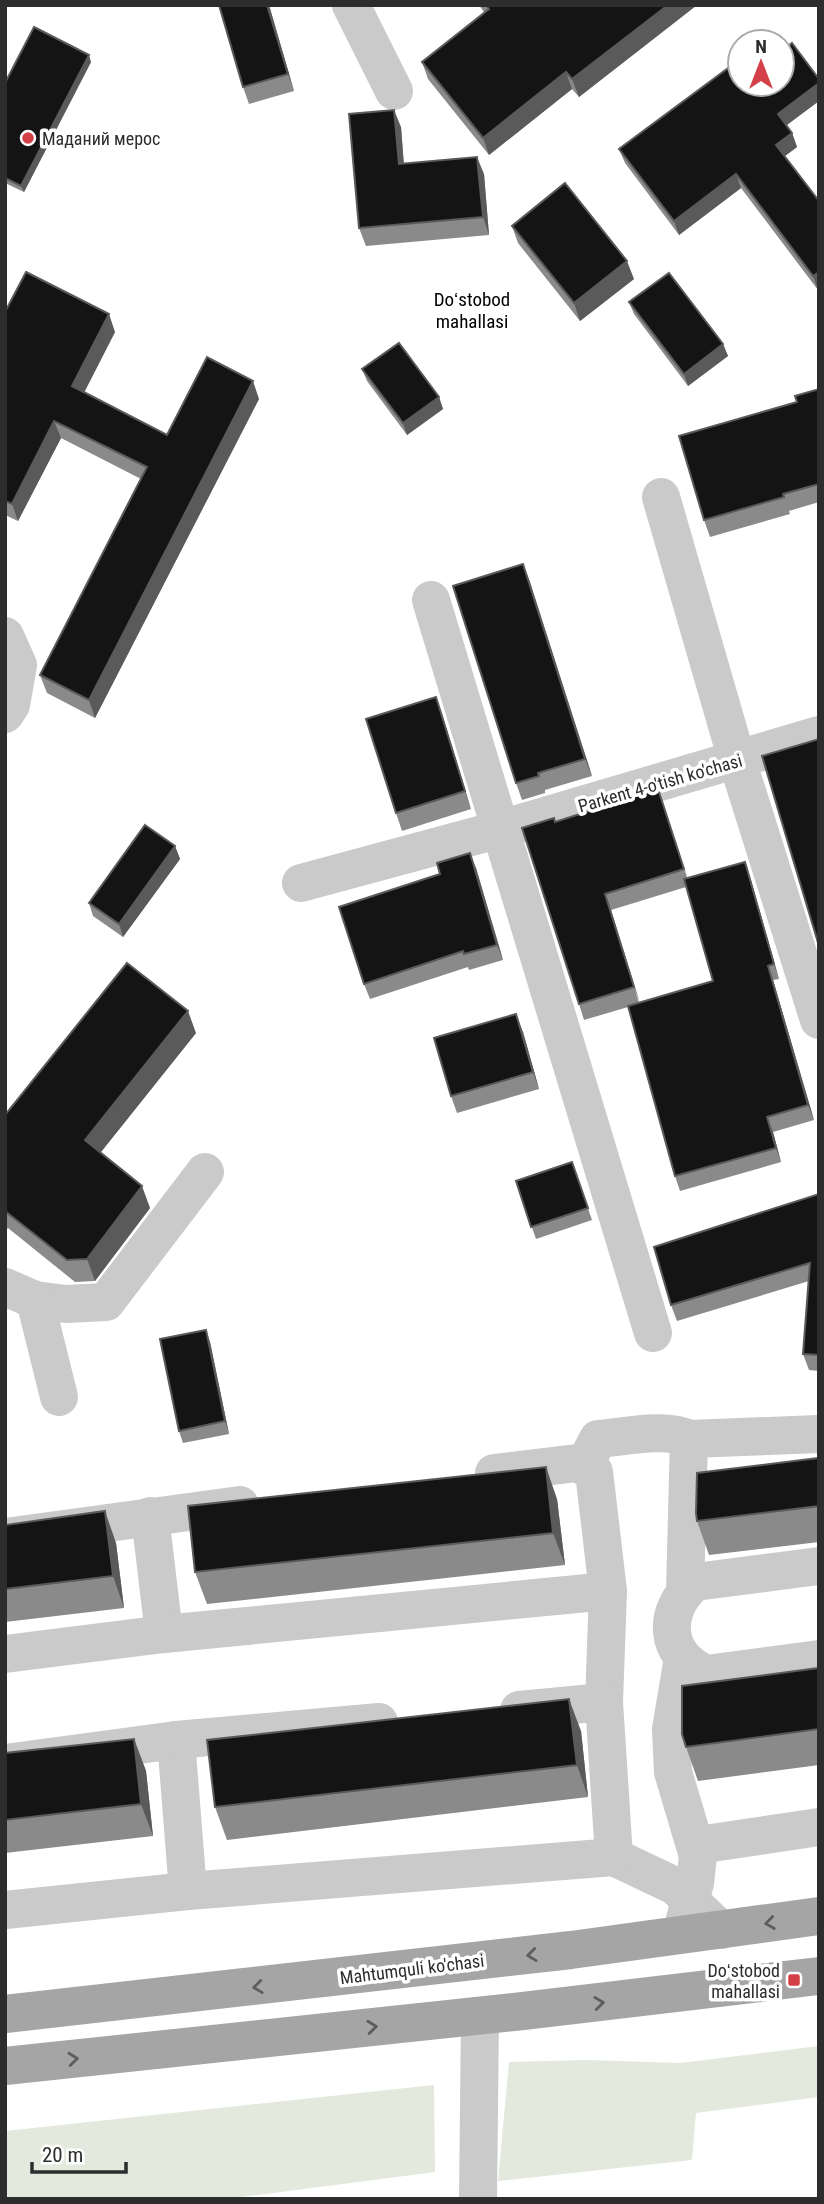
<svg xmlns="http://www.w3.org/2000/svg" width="824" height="2204" font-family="'Roboto Condensed',sans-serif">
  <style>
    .green { fill: #e3e9dc }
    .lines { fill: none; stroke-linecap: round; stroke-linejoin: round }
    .minor { stroke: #cacaca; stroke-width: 38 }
    .major { stroke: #a5a5a5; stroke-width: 38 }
    .wall { fill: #8a8a8a; fill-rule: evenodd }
    .shaded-wall { fill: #5a5a5a }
    .building { fill: #141414; stroke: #5a5a5a; stroke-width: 2 }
    .oneway { stroke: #5d5d5d }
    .poi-dot { fill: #d44047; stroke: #fff; stroke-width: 2.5 }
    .labels { text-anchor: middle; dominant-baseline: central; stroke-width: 7; stroke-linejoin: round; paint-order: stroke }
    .poi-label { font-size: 18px; fill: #2d2d2d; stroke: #fff; text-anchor: start }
    .street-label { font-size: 18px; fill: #2d2d2d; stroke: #fff }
    .neighbourhood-label { font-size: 19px; fill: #000; stroke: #fff }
  </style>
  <rect width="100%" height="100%" fill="#fff"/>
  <g class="green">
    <polygon points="819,2046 819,2097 696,2113 692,2160 498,2181 509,2062 587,2060 680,2063"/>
    <polygon points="434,2085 435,2172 226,2199 5,2199 5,2131"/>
  </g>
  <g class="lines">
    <g class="minor">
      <polyline points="351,5 394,91"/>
      <polyline points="661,497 737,760 819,1020"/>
      <polyline points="431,600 653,1333"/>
      <polyline points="5,636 18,665 11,705 5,714"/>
      <polyline points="301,883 501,829 819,735"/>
      <polyline points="5,1287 35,1300 66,1304 106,1302 205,1172"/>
      <polyline points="35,1300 59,1397"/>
      <path d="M584,1466l14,-27c25,-2 69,-12 91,0l130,-5"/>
      <polyline points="494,1473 577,1463 594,1472 608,1591 604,1702"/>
      <polyline points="150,1516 164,1634"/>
      <polyline points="5,1537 240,1505"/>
      <path d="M819,1566l-124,16c-33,30 -32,72 11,92l113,-15"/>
      <polyline points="685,1592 689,1439"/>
      <polyline points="5,1654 164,1634 608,1591"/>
      <polyline points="683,1658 671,1729 673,1772 698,1856"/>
      <polyline points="519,1710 604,1702 614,1857 675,1886 721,1930"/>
      <polyline points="176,1740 188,1891"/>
      <polyline points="5,1763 176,1740 379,1722"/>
      <polyline points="5,1910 188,1891 614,1857"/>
      <polyline points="685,1919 695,1883 698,1856 705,1844 819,1827"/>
      <polyline points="478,2199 480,2016"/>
    </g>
    <g class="major">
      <polyline points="5,2014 571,1950 819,1916"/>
      <polyline points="5,2066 523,2011 819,1976"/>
    </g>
  </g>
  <g class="wall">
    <polygon points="269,5 294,91 249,104 243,87"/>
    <polygon points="479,5 697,5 579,97 572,89 489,155 428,79 422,62 484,12"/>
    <polygon points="91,62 24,192 5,183 5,83"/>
    <polygon points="819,79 819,101 786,125 792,133 797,147 785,156 819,201 818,290 741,188 679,235 625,163 619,149 740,84"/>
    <polygon points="401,127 404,164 484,174 489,235 366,246 359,228"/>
    <polygon points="512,226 634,279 580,321 518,243"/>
    <polygon points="629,302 723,344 728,356 688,386 634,314"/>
    <polygon points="5,312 115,332 84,393 167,435 259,399 95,718 47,693 40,675 141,479 61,438 18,521 5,515"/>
    <polygon points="362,369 439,397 443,409 407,435 367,381"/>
    <polygon points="819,389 819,502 789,511 790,514 710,537 704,520 797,402"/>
    <polygon points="523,564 592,776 545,790 545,793 522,800 516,783"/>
    <polygon points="442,714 471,809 402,831 396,813"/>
    <path d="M664,806l23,72 63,-1 29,102 -6,1 41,140 -41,12 8,30 -101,29 -5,-15 -47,-169 -44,13 -5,-16 -24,-182zM686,887l27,94 -74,22 -28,-93z"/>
    <polygon points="175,846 180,859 123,937 93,916 89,903"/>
    <polygon points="476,868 503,960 469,970 468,967 370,999 364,984 440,874"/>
    <polygon points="523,1032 539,1089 457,1113 451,1096"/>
    <polygon points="196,1033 101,1152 150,1208 95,1281 75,1282 8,1228 5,1231 5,1115"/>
    <polygon points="572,1162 592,1220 536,1239 516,1181"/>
    <polygon points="819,1194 819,1371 809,1370 803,1354 809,1281 677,1321 671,1305"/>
    <polygon points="210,1342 229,1434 183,1443 179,1431"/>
    <polygon points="819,1458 819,1542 709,1555 697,1521"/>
    <polygon points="557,1499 565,1565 207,1604 195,1572"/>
    <polygon points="5,1525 116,1543 124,1608 5,1622"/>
    <polygon points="819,1668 819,1765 698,1781 686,1747"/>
    <polygon points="581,1731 588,1797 227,1840 215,1807"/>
    <polygon points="134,1739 146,1771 153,1836 5,1853 5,1753"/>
  </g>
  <g class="shaded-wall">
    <polygon points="267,5 269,5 294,91 288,74"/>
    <polygon points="668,5 697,5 579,97 572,79"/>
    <polygon points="89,55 91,62 24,192 21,186"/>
    <polygon points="566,72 572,89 489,155 483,138"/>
    <polygon points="819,83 819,101 783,128 778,114"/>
    <polygon points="394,110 401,127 405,182 399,164"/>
    <polygon points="792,133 797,147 781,159 776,145"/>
    <polygon points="477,157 484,174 489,235 483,217"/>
    <polygon points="736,174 741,188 679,235 674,221"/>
    <polygon points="627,261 634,279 580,321 574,303"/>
    <polygon points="819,272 819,290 818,290 813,276"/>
    <polygon points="109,314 115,332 78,404 72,386"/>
    <polygon points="723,344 728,356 688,386 684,374"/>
    <polygon points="253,381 259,399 95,718 89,700"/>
    <polygon points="439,397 443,409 407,435 403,423"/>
    <polygon points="54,421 61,438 18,521 12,504"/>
    <polygon points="523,564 530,582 592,776 585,759"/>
    <polygon points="436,697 442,714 471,809 465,791"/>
    <polygon points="658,789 664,806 690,886 684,869"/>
    <polygon points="175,846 180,859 123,937 119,924"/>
    <polygon points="470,853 476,868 503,960 497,945"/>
    <polygon points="745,862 750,877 779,979 774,964"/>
    <polygon points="605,894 611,910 640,1003 634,987"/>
    <polygon points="768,966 773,980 814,1120 808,1105"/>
    <polygon points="188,1011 196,1033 93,1162 85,1140"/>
    <polygon points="516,1014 523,1032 539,1089 533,1072"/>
    <polygon points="767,1117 773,1132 781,1162 776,1148"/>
    <polygon points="142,1186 150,1208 95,1281 87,1259"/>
    <polygon points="206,1330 210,1342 229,1434 225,1421"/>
    <polygon points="546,1467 557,1499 565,1565 553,1533"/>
    <polygon points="105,1511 116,1543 124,1608 113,1576"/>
    <polygon points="569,1699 581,1731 588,1797 577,1765"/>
    <polygon points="134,1739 146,1771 153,1836 141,1804"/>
  </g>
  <g class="building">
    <polygon points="219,5 267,5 288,74 243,87"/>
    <polygon points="486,5 668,5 572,79 566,72 483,138 422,62 489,9"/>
    <polygon points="34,27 89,55 21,186 5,178 5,83"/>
    <polygon points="792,43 819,79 819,83 778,114 792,133 776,145 819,201 819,272 813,276 736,174 674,221 619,149 739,60 740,62 740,84 782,84 782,51"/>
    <polygon points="394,110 399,164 477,157 483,217 359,228 349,114"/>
    <polygon points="565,183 627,261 574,303 512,226"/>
    <polygon points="26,272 109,314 72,386 167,435 207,357 253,381 89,700 40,675 147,467 54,421 12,504 5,501 5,312"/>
    <polygon points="669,273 723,344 684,374 629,302"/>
    <polygon points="399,343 439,397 403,423 362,369"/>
    <polygon points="819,389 819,484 783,494 784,497 704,520 679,436 797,402 795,396"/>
    <polygon points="523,564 585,759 538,773 539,776 516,783 453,586"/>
    <polygon points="436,697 465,791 396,813 366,719"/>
    <polygon points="819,739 819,946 762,756"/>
    <polygon points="658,789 684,869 605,894 634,987 579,1004 522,828 554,818 555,822"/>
    <polygon points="145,825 175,846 119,924 89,903"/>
    <polygon points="470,853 497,945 464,954 463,951 364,984 339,907 440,874 437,863"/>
    <polygon points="745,862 774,964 768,966 808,1105 767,1117 776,1148 675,1176 628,1006 713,981 684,879"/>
    <polygon points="127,963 188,1011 85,1140 142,1186 87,1259 67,1260 5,1211 5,1115"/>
    <polygon points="516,1014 533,1072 451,1096 434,1038"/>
    <polygon points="572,1162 588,1208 531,1227 516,1181"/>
    <polygon points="819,1194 819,1355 803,1354 810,1263 671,1305 654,1247"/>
    <polygon points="206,1330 225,1421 179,1431 160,1339"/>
    <polygon points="819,1458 819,1506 697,1521 696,1513 697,1473"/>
    <polygon points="546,1467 553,1533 195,1572 188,1506"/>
    <polygon points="105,1511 113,1576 5,1589 5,1525"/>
    <polygon points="819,1668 819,1729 686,1747 682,1734 682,1686"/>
    <polygon points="569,1699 577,1765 215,1807 207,1740"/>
    <polygon points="134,1739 141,1804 5,1820 5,1753"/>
  </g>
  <defs><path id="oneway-chevron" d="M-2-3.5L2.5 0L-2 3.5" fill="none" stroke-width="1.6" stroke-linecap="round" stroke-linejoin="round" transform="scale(1.75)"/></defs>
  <g class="oneway">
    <use href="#oneway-chevron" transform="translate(770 1923) rotate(172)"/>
    <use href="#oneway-chevron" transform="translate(532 1955) rotate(173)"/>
    <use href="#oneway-chevron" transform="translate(258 1987) rotate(173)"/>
    <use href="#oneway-chevron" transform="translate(599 2003) rotate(-7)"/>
    <use href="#oneway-chevron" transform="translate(372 2027) rotate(-6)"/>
    <use href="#oneway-chevron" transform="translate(73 2059) rotate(-6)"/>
  </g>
  <g class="poi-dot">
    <circle cx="28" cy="138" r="7"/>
    <rect x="787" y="1973" width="14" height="14" rx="3.5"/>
  </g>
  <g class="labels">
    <g class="poi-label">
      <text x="42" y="138">Маданий мерос</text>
      <text x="780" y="1970" text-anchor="end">Doʻstobod<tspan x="780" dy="21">mahallasi</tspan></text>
    </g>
    <g class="street-label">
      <text transform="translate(660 783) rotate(-16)">Parkent 4-o'tish ko'chasi</text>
      <text transform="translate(412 1969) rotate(-7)">Mahtumquli ko'chasi</text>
    </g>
    <g class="neighbourhood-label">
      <text x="472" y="299">Doʻstobod<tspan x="472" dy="22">mahallasi</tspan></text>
    </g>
  </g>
  <rect width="824" height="2204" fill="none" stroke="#2d2d2d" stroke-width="14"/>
  <g transform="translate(761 63)"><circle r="33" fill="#ffffff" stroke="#ababab" stroke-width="2"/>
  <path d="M0-5L12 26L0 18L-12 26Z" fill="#d44047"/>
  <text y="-10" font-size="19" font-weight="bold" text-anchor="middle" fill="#2d2d2d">N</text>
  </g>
  <path d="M32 2162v10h94v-10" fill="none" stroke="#2d2d2d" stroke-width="3.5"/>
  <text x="42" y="2162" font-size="21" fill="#2d2d2d" stroke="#ffffff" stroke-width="5" paint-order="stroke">20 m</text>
</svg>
